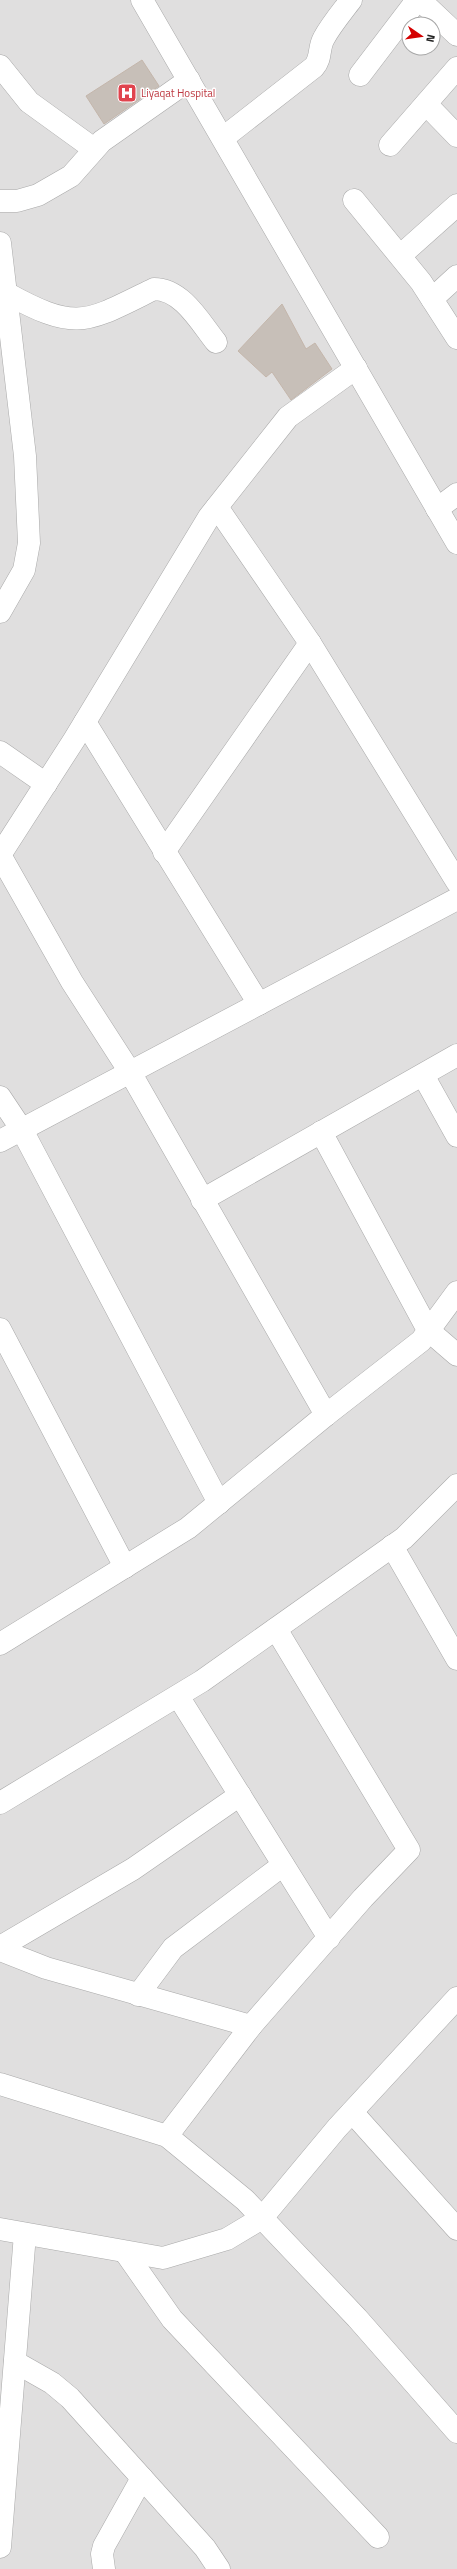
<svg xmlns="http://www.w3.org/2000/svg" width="457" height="2569" font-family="'Titillium Web',sans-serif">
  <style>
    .residential { fill: #e0dfdf; fill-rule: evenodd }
    .building { fill: #c7bfb8; stroke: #c4b6ab }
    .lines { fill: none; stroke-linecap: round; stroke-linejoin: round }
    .minor-casing { stroke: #a9a9a9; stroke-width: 23 }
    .tertiary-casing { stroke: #a9a9a9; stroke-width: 23 }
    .minor { stroke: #fff; stroke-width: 22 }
    .tertiary { stroke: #fff; stroke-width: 22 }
    .labels { text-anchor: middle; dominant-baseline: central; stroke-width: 3; stroke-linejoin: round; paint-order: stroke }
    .health-label { font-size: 11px; fill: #be3a42; stroke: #fff; text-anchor: start }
  </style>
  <rect width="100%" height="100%" fill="#f2efe9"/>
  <path class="residential" d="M0,0h457v2569h-457zM409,24h24v24h-24z"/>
  <g class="building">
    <polygon points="142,60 159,86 104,124 86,96"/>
    <polygon points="282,304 306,349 315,343 332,369 291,400 272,372 266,377 238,351"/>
  </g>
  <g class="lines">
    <defs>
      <g id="minor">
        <polyline points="420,0 457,35"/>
        <polyline points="0,66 29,102 94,149"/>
        <polyline points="360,75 417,0"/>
        <polyline points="426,104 457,136"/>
        <path d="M223,138l91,-71c8,-9 4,-19 10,-29 7,-13 18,-26 27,-38"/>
        <polyline points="390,145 457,68"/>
        <polyline points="354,200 421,282 457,338"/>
        <polyline points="0,201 17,201 38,195 71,176 102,141 189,80"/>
        <polyline points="0,243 25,456 29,543 24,570 0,612"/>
        <polyline points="401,255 457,205"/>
        <path d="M6,293c71,39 79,30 148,-4 28,0 46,33 62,53"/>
        <polyline points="432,299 457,276"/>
        <polyline points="217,507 310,643 457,882"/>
        <polyline points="437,509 457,494"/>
        <polyline points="85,722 259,1004"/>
        <polyline points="0,752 46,784"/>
        <polyline points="164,852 310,643"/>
        <polyline points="0,855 72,982 130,1072 326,1415"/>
        <polyline points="0,855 74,740 209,517 288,417 356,368"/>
        <polyline points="423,1075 457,1136"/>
        <polyline points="0,1097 22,1130 219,1503"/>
        <polyline points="321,1132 428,1330 457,1355"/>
        <polyline points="0,1141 457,899"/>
        <polyline points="202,1200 457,1055"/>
        <polyline points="0,1329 125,1567"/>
        <polyline points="392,1546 457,1659"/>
        <polyline points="0,1644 188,1528 326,1415 421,1341 457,1292"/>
        <polyline points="178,1696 329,1938"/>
        <polyline points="0,1803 202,1681 404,1538 457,1485"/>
        <polyline points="0,1947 133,1869 240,1795"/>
        <polyline points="0,1950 46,1968 251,2026"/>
        <polyline points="138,1995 173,1948 283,1865"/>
        <polyline points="0,2084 167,2136 245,2200 357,2318 457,2432"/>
        <polyline points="352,2112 457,2229"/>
        <polyline points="167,2136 251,2026 363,1898 409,1850 276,1629"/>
        <polyline points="0,2229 163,2258 227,2239 262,2218 337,2128 457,1998"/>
        <polyline points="125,2252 172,2319 378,2537"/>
        <polyline points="15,2362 52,2383 70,2398 205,2548 219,2569"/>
        <polyline points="0,2547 25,2234"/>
        <polyline points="104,2569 102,2554 104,2546 142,2478"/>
      </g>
      <polyline id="tertiary" points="142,0 457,543"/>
    </defs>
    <use href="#minor" class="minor-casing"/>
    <use href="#tertiary" class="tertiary-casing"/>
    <use href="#minor" class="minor"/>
    <use href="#tertiary" class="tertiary"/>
  </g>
  <defs>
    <symbol id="hospital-square" viewBox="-11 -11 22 22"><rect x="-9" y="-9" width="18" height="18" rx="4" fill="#e0444e" stroke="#fff"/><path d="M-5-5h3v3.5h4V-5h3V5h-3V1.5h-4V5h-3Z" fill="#fff"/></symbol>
  </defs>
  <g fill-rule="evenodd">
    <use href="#hospital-square" x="116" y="82" width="22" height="22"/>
  </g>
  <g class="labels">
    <g class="health-label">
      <text x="141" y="93">Liyaqat Hospital</text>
    </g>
  </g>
  <g transform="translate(421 36) rotate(103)"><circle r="19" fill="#ffffff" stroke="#a7a7a7"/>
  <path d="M0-3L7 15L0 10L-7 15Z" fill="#d40000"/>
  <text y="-6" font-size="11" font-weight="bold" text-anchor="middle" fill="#222222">N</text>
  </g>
</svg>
